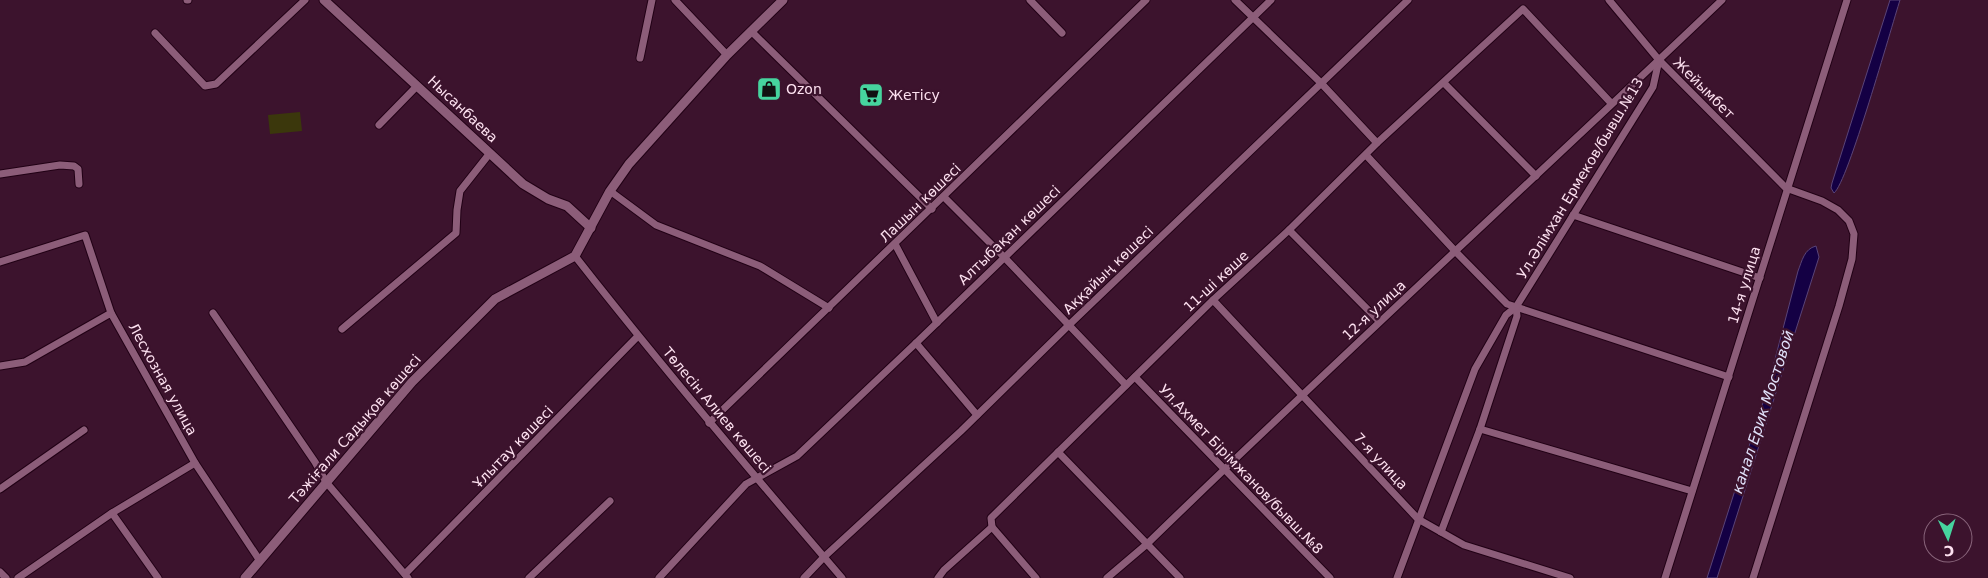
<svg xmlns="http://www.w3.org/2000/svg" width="1988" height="578" font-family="'DejaVu Sans',sans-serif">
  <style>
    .green { fill: #3b370c }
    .water { fill: #140044; stroke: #5a4478 }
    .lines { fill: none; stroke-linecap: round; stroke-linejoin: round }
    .minor-casing { stroke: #210015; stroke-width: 9 }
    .tertiary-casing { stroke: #210015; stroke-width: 11 }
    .minor { stroke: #8c5d79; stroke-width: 7 }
    .tertiary { stroke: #8c5d79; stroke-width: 9 }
    .labels { text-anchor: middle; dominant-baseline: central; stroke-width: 4.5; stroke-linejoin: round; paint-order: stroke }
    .street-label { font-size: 14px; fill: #fde1f0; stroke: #3c132d }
    .poi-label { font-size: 14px; fill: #fde1f0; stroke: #3c132d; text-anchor: start }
    .water-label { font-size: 15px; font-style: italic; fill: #e1e2fb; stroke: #3c132d }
  </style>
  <rect width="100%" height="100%" fill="#3c132d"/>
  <polygon class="green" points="300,112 302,131 270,134 268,115"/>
  <g class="water">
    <path d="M1890,0h10c-9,28 -52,182 -66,193l-3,-5 1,-5z"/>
    <path d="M1816,246l3,11 -102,321h-10l60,-188 31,-119c4,-10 6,-22 18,-25z"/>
  </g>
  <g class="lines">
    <defs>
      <g id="minor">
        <polyline points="187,0 188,0"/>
        <polyline points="675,0 727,55"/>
        <polyline points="1030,0 1062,33"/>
        <polyline points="1235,0 1320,82 1377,143"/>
        <polyline points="1609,0 1659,60 1786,188 1822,201 1838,210 1849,221 1854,234 1852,259 1839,306 1753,578"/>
        <polyline points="752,32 932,209"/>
        <polyline points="155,33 205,86 216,84 305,0"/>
        <polyline points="640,58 652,0"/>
        <polyline points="1444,83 1536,176"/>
        <polyline points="379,125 417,86"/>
        <polyline points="1366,155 1456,252 1507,304 1729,377"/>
        <polyline points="0,174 60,165 74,166 78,169 79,184"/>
        <polyline points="610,191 656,225 760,266 829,308"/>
        <polyline points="944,197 1004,257 1126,385"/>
        <polyline points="1573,215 1760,278"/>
        <polyline points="1289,230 1379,321"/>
        <polyline points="895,244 937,323"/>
        <path d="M575,256c86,110 176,216 267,322"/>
        <polyline points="0,262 85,235 111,313"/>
        <polyline points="1213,300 1418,519 1464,545 1570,578"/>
        <polyline points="213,313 315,462 326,482 408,578"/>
        <polyline points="342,329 456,233 457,210 460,191 490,153"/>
        <polyline points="916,343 977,415"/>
        <polyline points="0,366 25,362 111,313 195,463 260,561"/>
        <polyline points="1135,377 1330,578"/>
        <polyline points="709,423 1146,0"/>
        <polyline points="1480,429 1692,491"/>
        <polyline points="1058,452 1180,578"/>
        <polyline points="0,489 84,430"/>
        <polyline points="112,513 158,578"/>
        <polyline points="992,527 1036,578"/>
        <polyline points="1441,532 1480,429 1517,316 1516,307 1653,87 1659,60"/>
        <polyline points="0,572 6,578"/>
        <polyline points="405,574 638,336"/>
        <polyline points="18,578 112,513 195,463"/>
        <polyline points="529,578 610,501"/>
        <polyline points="659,578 746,484 797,456 916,343 1271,0"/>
        <polyline points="804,578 824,557 961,431 1069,325 1408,0"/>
        <polyline points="938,578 944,570 992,527 991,518 1213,300 1289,230 1377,143 1523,9 1611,103"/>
        <path d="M1107,578l40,-34c189,-184 384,-362 575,-544"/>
        <polyline points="1397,578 1475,369 1506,315 1516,307"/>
        <polyline points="1665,578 1847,0"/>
      </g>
      <g id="tertiary">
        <polyline points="324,0 523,184 548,199 567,206 591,228"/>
        <polyline points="245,578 412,382 495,299 575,256 610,191 629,164 727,55 783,0"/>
      </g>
    </defs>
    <use href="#minor" class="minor-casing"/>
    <use href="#tertiary" class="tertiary-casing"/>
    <use href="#minor" class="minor"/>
    <use href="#tertiary" class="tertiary"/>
  </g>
  <defs>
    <symbol id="shop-square" viewBox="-11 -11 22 22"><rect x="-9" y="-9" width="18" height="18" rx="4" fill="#46d49e" stroke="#3c132d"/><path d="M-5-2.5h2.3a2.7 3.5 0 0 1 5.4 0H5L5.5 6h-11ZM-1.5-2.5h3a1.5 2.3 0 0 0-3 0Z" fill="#111"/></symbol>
    <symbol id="supermarket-square" viewBox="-11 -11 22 22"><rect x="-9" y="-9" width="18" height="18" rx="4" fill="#46d49e" stroke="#3c132d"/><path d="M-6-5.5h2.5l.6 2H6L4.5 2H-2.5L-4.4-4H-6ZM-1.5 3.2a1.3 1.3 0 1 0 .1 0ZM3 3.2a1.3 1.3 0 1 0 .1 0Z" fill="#111"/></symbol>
  </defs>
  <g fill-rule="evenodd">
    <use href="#shop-square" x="755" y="75" width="28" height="28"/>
    <use href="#supermarket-square" x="857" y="81" width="28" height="28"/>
  </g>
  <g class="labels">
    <g class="street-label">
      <text transform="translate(1704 88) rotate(45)">Жейымбет</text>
      <text transform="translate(463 109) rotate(43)">Нысанбаева</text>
      <text transform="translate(1580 178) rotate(-59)">Ул.Әлімхан Ермеков/бывш.№13</text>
      <text transform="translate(920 203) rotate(-44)">Лашын көшесі</text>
      <text transform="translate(1009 235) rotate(-44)">Алтыбақан көшесі</text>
      <text transform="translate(1108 270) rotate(-44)">Аққайың көшесі</text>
      <text transform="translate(1216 281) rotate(-43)">11-ші көше</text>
      <text transform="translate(1744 285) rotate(-73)">14-я улица</text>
      <text transform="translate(1374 310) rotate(-43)">12-я улица</text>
      <text transform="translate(163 379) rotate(61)">Лесхозная улица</text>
      <text transform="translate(717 410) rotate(50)">Төлесін Алиев көшесі</text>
      <text transform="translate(355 429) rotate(-49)">Тәжіғали Садықов көшесі</text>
      <text transform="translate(513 447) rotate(-46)">Ұлытау көшесi</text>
      <text transform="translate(1381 461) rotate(47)">7-я улица</text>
      <text transform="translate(1241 469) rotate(46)">Ул.Ахмет Бірімжанов/бывш.№8</text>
    </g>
    <g class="poi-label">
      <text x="786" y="89">Ozon</text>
      <text x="888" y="95">Жетісу</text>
    </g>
    <g class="water-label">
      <text transform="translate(1763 412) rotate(-72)">канал Ерик Мостовой</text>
    </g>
  </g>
  <g transform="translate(1948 538) rotate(176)"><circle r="24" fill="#3c132d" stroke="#89657b"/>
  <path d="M0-4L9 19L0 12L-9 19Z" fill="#46d49e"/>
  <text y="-8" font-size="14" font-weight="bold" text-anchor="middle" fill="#fde1f0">С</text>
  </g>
</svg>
